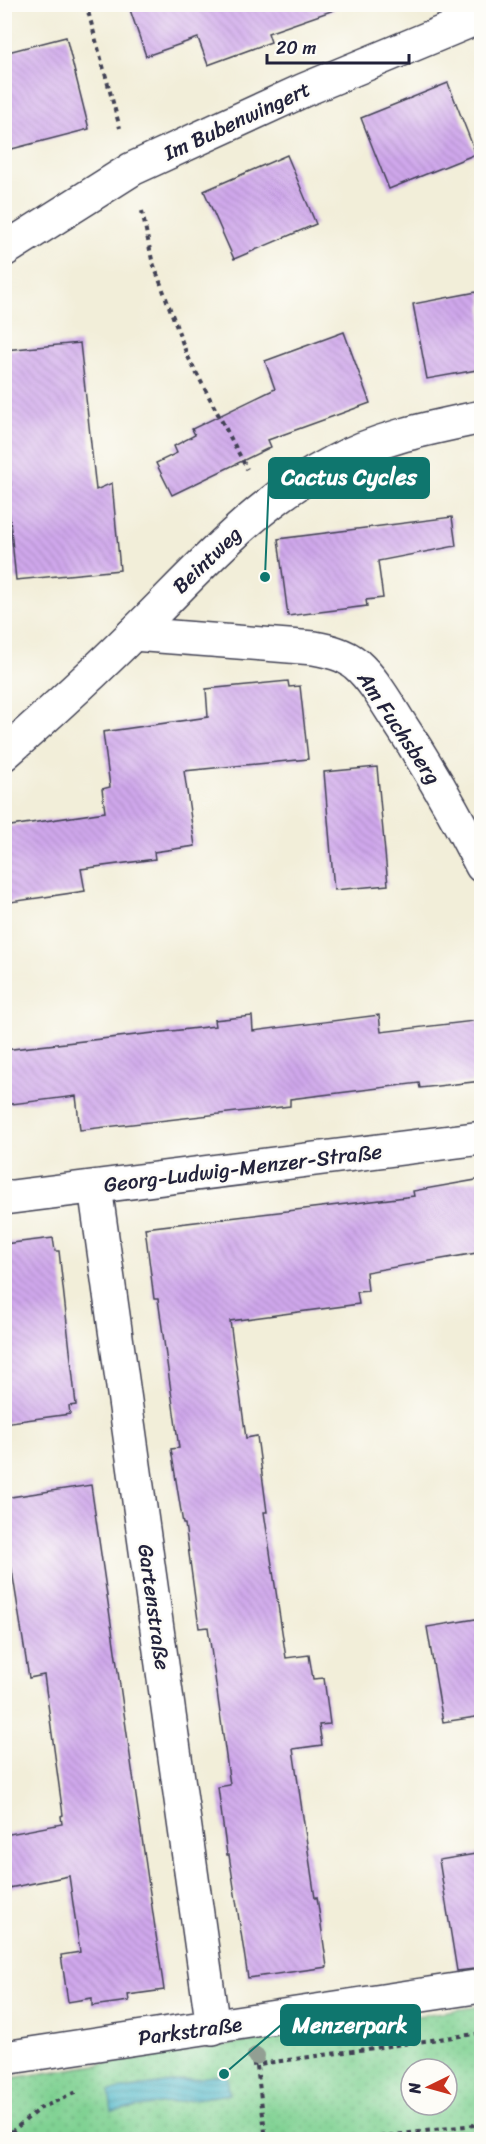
<svg xmlns="http://www.w3.org/2000/svg" width="486" height="2144" font-family="Sriracha,sans-serif">
  <style>
    .green { fill: url(#green-dots); stroke: #507a66; stroke-width: 1.5; fill-rule: evenodd }
    .water { fill: url(#water-rules); stroke: #366c82; stroke-width: 1.5 }
    .building { fill: url(#building-back-hatch) }
    .lines { fill: none; stroke-linecap: round; stroke-linejoin: round }
    .minor-casing { stroke: #414153; stroke-width: 36 }
    .path { stroke: #414153; stroke-width: 4; stroke-dasharray: 4.5 4.5; stroke-linecap: butt }
    .minor { stroke: #fff; stroke-width: 33 }
    .tree { fill: #929f93 }
    .labels { text-anchor: middle; dominant-baseline: central; stroke-width: 5; stroke-linejoin: round; paint-order: stroke }
    .street-label { font-size: 21px; fill: #22223b; stroke: #fdfcf7 }
    .leader { fill: none; stroke: #0f766e; stroke-width: 2 }
    .callout-dot { fill: #0f766e; stroke: #fdfcf7; stroke-width: 2 }
    .callout { fill: #0f766e; stroke: #0f766e; stroke-width: 2 }
    .callout-label { font-size: 22px; text-anchor: middle; font-weight: bold; fill: #fff }
  </style>
  <defs>
    <pattern id="green-dots" width="8" height="8" patternUnits="userSpaceOnUse" patternTransform="scale(1.5)"><rect width="8" height="8" fill="#7fd192"/><path d="M2 2h.1M6 6h.1" fill="none" stroke="#6db37f" stroke-width="1.8" stroke-linecap="round"/></pattern>
    <pattern id="water-rules" width="6" height="5" patternUnits="userSpaceOnUse" patternTransform="scale(1.5)"><rect width="6" height="5" fill="#4bb6c8"/><path d="M0 2.5h6" fill="none" stroke="#3e94a4"/></pattern>
    <pattern id="building-back-hatch" width="6" height="6" patternUnits="userSpaceOnUse" patternTransform="scale(1.5)"><rect width="6" height="6" fill="#cfa7eb"/><path d="M-1 5l2 2M0 0l6 6M5-1l2 2" fill="none" stroke="#b18fca"/></pattern>
  </defs>
  <rect width="100%" height="100%" fill="#fdfcf7"/>
  <filter id="ink" filterUnits="userSpaceOnUse"><feTurbulence type="fractalNoise" baseFrequency=".0167" numOctaves="2"/><feDisplacementMap in="SourceGraphic" scale="12" xChannelSelector="R" yChannelSelector="G"/><feConvolveMatrix kernelMatrix="1 2 1 2 8 2 1 2 1" color-interpolation-filters="sRGB"/></filter>
  <filter id="wash" filterUnits="userSpaceOnUse"><feTurbulence type="fractalNoise" baseFrequency=".008" numOctaves="4" result="noise"/><feDisplacementMap in="SourceGraphic" scale="24" xChannelSelector="R" yChannelSelector="G"/><feGaussianBlur stdDeviation="1.35" result="paint"/><feColorMatrix in="noise" values="0 0 0 0 0 0 0 0 0 0 0 0 0 0 0 0 0 1.4 0 .05"/><feComposite in="paint" operator="in"/></filter>
  <g filter="url(#wash)">
    <rect width="100%" height="100%" fill="#f2eed9"/>
    <path class="green" d="M481,2006v133l-476,1v-61zM411,2069h36v36h-36z"/>
    <polygon class="water" points="227,2074 229,2094 112,2111 109,2091"/>
    <g id="blocks">
      <g class="building">
        <polygon points="128,4 333,4 334,10 268,33 271,42 208,65 198,38 146,56"/>
        <polygon points="66,37 89,129 4,151 4,53"/>
        <polygon points="448,83 476,154 389,189 361,118"/>
        <polygon points="287,155 316,224 234,259 204,191"/>
        <polygon points="482,291 482,369 427,379 413,304"/>
        <polygon points="344,332 370,403 268,440 271,447 172,495 156,463 177,453 174,446 195,435 192,429 275,389 265,361"/>
        <polygon points="80,343 96,490 112,483 120,570 16,580 7,490 11,489 4,420 4,350"/>
        <polygon points="452,517 456,546 378,561 383,598 366,600 367,606 288,616 278,539"/>
        <polygon points="288,681 289,687 300,686 308,759 184,771 195,846 154,852 155,859 81,869 85,891 4,903 4,827 105,812 102,789 110,787 103,732 208,717 206,689"/>
        <polygon points="377,767 388,885 334,890 324,772"/>
        <polygon points="379,1015 381,1032 482,1020 482,1081 420,1088 419,1083 290,1099 290,1106 80,1130 76,1096 4,1105 4,1050 215,1026 214,1020 252,1016 253,1031"/>
        <polygon points="482,1179 482,1252 366,1272 368,1291 357,1292 359,1304 230,1321 246,1438 257,1436 267,1512 264,1512 286,1658 309,1655 313,1679 324,1678 330,1724 319,1725 322,1745 293,1749 315,1898 317,1897 327,1967 248,1978 229,1855 227,1855 218,1787 230,1785 208,1627 199,1628 185,1524 183,1524 171,1449 179,1448 158,1299 154,1299 145,1228 414,1196 413,1191"/>
        <polygon points="53,1238 55,1251 59,1251 76,1405 69,1406 70,1414 4,1423 4,1244"/>
        <polygon points="91,1485 164,1990 128,1995 129,2001 92,2006 92,1998 68,2002 61,1955 80,1952 69,1876 4,1889 4,1835 62,1824 61,1816 63,1815 44,1675 29,1678 11,1564 4,1565 4,1498"/>
        <polygon points="482,1618 482,1716 443,1722 427,1627"/>
        <polygon points="482,1853 482,1968 457,1971 439,1860"/>
      </g>
    </g>
  </g>
  <g filter="url(#ink)">
    <use href="#blocks" fill-opacity="0" stroke="#414153" stroke-width="1.5"/>
    <g class="lines">
      <defs>
        <g id="minor">
          <polyline points="4,250 132,169 304,90 482,16"/>
          <path d="M133,634l181,14c15,3 30,6 42,16 17,15 29,36 41,55 31,47 59,96 85,147"/>
          <path d="M4,754c44,-39 88,-79 130,-121 63,-62 120,-130 200,-171 46,-25 97,-34 148,-45"/>
          <polyline points="95,1187 213,2028"/>
          <polyline points="4,1198 482,1138"/>
          <polyline points="4,2058 482,1986"/>
        </g>
      </defs>
      <use href="#minor" class="minor-casing"/>
      <g class="path">
        <polyline points="86,4 120,128"/>
        <polyline points="142,211 152,260 187,355 247,469"/>
        <polyline points="252,2065 482,2033"/>
        <polyline points="257,2066 266,2140"/>
        <polyline points="4,2138 39,2109 79,2091"/>
        <polyline points="354,2140 482,2124"/>
      </g>
      <use href="#minor" class="minor"/>
    </g>
    <circle class="tree" cx="256" cy="2056" r="9"/>
  </g>
  <g class="labels">
    <g class="street-label">
      <text transform="translate(237 121) rotate(-25)">Im Bubenwingert</text>
      <text transform="translate(207 560) rotate(-44)">Beintweg</text>
      <text transform="translate(399 728) rotate(56)">Am Fuchsberg</text>
      <text transform="translate(243 1168) rotate(-7)">Georg-Ludwig-Menzer-Straße</text>
      <text transform="translate(154 1607) rotate(82)">Gartenstraße</text>
      <text transform="translate(190 2031) rotate(-8)">Parkstraße</text>
    </g>
  </g>
  <path class="leader" d="M265 577L269 478M224 2074L281 2025"/>
  <g class="callout-dot">
    <circle cx="265" cy="577" r="6"/>
    <circle cx="224" cy="2074" r="6"/>
  </g>
  <g class="callout">
    <rect x="269" y="458" width="160" height="40" rx="6"/>
    <rect x="281" y="2005" width="139" height="40" rx="6"/>
  </g>
  <g class="callout-label">
    <text x="349" y="485">Cactus Cycles</text>
    <text x="350" y="2033">Menzerpark</text>
  </g>
  <rect width="486" height="2144" fill="none" stroke="#fdfcf7" stroke-width="24"/>
  <g transform="translate(429 2087) rotate(265)"><circle r="28" fill="#fdfcf7" stroke="#a5a5ac" stroke-width="1.5"/>
  <path d="M0-4.5L10 22L0 15L-10 22Z" fill="#c8321e"/>
  <text y="-9" font-size="16" font-weight="bold" text-anchor="middle" fill="#22223b">N</text>
  </g>
  <path d="M267 54v9h142v-9" fill="none" stroke="#22223b" stroke-width="3"/>
  <text x="276" y="54" font-size="18" fill="#22223b" stroke="#fdfcf7" stroke-width="4.5" paint-order="stroke">20 m</text>
</svg>
